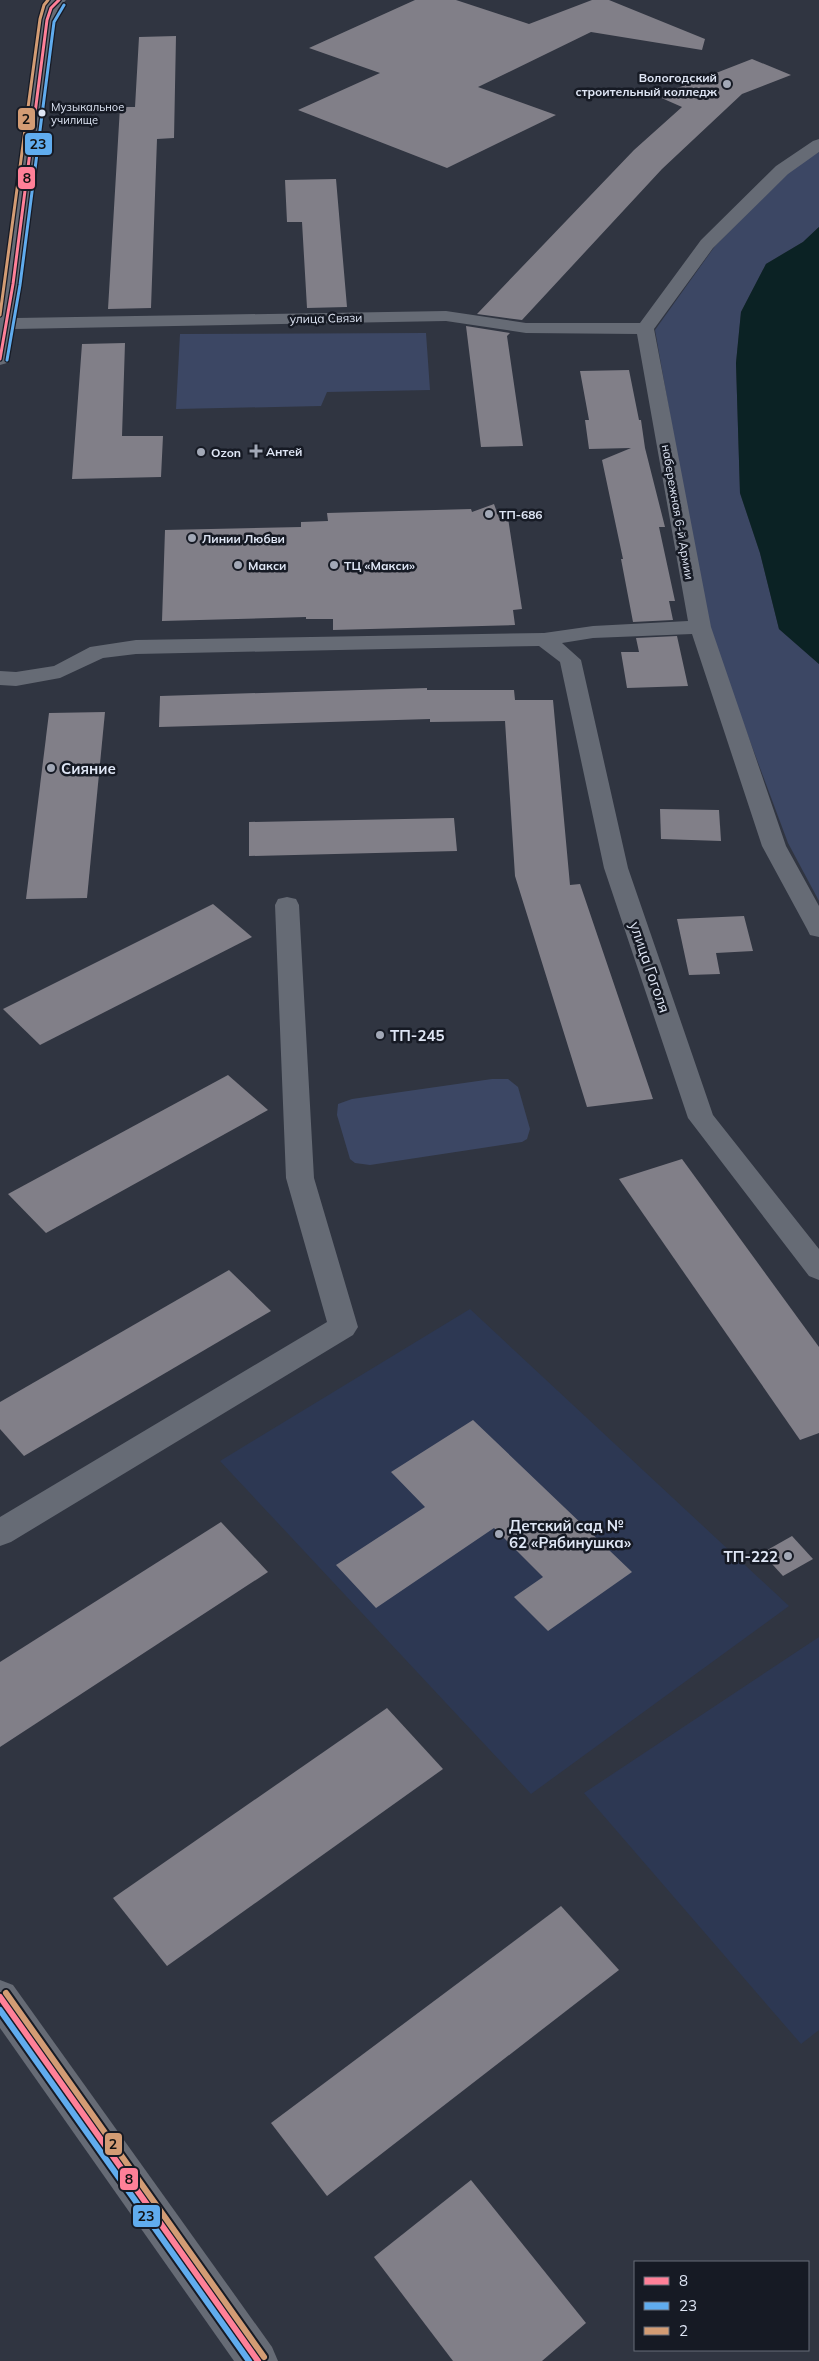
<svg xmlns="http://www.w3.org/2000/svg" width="819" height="2361" font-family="Mulish,sans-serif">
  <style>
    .built { fill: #2d3853 }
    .green { fill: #3c4764 }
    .water { fill: #0b2224 }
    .building { fill: #817f88 }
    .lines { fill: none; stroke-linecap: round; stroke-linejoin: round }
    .minor { fill: #666b75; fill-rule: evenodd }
    .bus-1-far1-casing { stroke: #161a24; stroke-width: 5.5 }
    .bus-1-casing { stroke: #161a24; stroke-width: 10 }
    .bus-2-far1-casing { stroke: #161a24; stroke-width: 5.5 }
    .bus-2-casing { stroke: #161a24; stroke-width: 10 }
    .bus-3-far1-casing { stroke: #161a24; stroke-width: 5.5 }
    .bus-3-casing { stroke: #161a24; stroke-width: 10 }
    .bus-1-far1 { stroke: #ff8098; stroke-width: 3 }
    .bus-1 { stroke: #ff8098; stroke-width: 6 }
    .bus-2-far1 { stroke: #60acee; stroke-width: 3 }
    .bus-2 { stroke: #60acee; stroke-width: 6 }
    .bus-3-far1 { stroke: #d39c74; stroke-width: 3 }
    .bus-3 { stroke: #d39c74; stroke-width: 6 }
    .poi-dot { fill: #a2a8b6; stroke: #161a24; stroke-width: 2 }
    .bus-dot { fill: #dfe6f5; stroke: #161a24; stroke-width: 2 }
    .labels { text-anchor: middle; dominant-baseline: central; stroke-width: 5; stroke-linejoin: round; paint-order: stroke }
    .far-bus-label { font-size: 11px; fill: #dfe6f5; stroke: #161a24; text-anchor: start }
    .far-poi-label { font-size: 12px; font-weight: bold; fill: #dfe6f5; stroke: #161a24; text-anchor: start }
    .far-street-label { font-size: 12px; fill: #dfe6f5; stroke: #161a24 }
    .poi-label { font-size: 15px; font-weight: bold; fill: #dfe6f5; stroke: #161a24; text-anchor: start }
    .street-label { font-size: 15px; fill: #dfe6f5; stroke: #161a24 }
    .line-badge { stroke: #161a24; stroke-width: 2 }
    .pale-badge-label { font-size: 14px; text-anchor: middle; font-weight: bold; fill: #111 }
  </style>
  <rect width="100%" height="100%" fill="#303541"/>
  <g class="built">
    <polygon points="470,1309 789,1606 531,1794 220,1461"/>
    <polygon points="819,1637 819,2030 801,2044 584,1793"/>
  </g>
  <g class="green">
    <polygon points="819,152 819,227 803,242 766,264 741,312 736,363 740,493 760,553 779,629 819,664 819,901 788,843 707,626 655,330 715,246 789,171"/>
    <polygon points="426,333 430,390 327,392 321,406 176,409 180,334"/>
    <polygon points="492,1079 508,1079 518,1087 530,1129 527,1139 522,1142 370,1165 355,1163 350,1159 337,1115 338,1104 352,1099"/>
  </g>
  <polygon class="water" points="819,227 819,664 779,629 760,553 740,493 736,363 741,312 766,264 803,242"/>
  <g class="building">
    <polygon points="415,0 456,0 529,24 592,0 609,0 705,39 702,50 591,32 478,87 556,115 447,168 298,110 380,73 309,48"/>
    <polygon points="176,36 174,138 157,139 151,308 108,309 120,107 135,107 139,37"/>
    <polygon points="752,59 791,75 742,94 662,169 522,320 477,314 634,150 682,107 657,96"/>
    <polygon points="336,179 347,307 307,308 302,222 287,222 285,180"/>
    <polygon points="466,326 510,333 507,336 523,446 481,447"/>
    <polygon points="125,343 122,436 163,436 161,477 72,479 82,344"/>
    <polygon points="629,370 639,420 641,420 645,448 665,527 659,527 675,601 669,601 673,620 633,622 621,559 623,559 602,460 631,448 589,449 585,420 589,420 580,371"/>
    <polygon points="494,504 499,518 508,518 522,609 513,610 515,625 333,630 333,619 306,619 306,617 162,621 165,530 301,527 301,522 328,521 327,513 471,509 472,512"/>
    <polygon points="677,636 688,686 627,688 621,652 639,652 636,638"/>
    <polygon points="427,688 427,690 514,690 515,700 553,700 570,885 580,884 653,1099 587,1107 515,876 505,721 430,722 430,719 159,727 160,696"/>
    <polygon points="105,712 87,898 26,899 49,713"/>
    <polygon points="660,809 719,810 721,841 661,839"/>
    <polygon points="454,818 457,851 249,856 249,822"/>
    <polygon points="213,904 252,937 40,1045 3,1009"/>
    <polygon points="744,916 753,951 716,953 720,974 689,975 677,919"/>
    <polygon points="228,1075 268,1110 46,1233 8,1194"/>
    <polygon points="682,1159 819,1347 819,1433 800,1440 619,1179"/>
    <polygon points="229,1270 271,1311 24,1456 0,1429 0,1402"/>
    <polygon points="473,1420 632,1572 548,1631 514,1597 543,1577 494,1528 376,1608 336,1565 425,1507 391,1472"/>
    <polygon points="221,1522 268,1572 0,1747 0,1662"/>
    <polygon points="792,1536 813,1559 783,1576 762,1553"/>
    <polygon points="387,1708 443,1769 167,1966 113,1898"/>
    <polygon points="561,1906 619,1970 327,2196 271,2123"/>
    <polygon points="471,2180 586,2323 542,2361 453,2361 374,2257"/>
  </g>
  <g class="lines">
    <g class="minor">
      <polygon points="51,0 66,0 58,9 54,20 16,318 446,311 526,323 640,323 701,240 776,166 813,141 819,139 819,152 788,174 713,248 654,329 711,627 786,846 819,906 819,937 810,935 807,929 762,846 692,634 593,638 562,643 581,660 628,868 713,1115 819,1249 819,1280 809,1276 688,1118 604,868 560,662 539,646 136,654 103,658 60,678 16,686 0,685 0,671 16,672 54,666 90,647 136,640 544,633 593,626 688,621 637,334 526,333 446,321 14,329 9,359 7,363 0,365 0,307 40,20 44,8"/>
      <polygon points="287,897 296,899 299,905 314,1178 358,1327 353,1335 11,1542 0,1546 0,1517 327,1322 286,1178 275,905 278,899"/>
      <polygon points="0,1980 13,1985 272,2347 278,2361 234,2361 0,2028"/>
    </g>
    <defs>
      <polyline id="bus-1-far1" points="0,359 13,284 47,20 51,8 59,0"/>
      <polyline id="bus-1" points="0,1997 258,2361"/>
      <polyline id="bus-2-far1" points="7,360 20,285 54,22 64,5"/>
      <polyline id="bus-2" points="0,2010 249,2361"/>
      <polyline id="bus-3-far1" points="0,315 40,19 44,5 48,0"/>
      <polyline id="bus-3" points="6,1993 264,2357"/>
    </defs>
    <use href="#bus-1-far1" class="bus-1-far1-casing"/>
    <use href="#bus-1" class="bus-1-casing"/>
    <use href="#bus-2-far1" class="bus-2-far1-casing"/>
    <use href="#bus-2" class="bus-2-casing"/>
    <use href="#bus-3-far1" class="bus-3-far1-casing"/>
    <use href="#bus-3" class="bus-3-casing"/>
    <use href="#bus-1-far1" class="bus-1-far1"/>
    <use href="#bus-1" class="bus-1"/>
    <use href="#bus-2-far1" class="bus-2-far1"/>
    <use href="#bus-2" class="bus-2"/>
    <use href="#bus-3-far1" class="bus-3-far1"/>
    <use href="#bus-3" class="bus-3"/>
  </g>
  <g class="poi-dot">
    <circle cx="727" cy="84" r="5"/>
    <path d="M253.5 443.5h5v5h5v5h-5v5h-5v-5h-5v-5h5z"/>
    <circle cx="201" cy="452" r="5"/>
    <circle cx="489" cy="514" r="5"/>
    <circle cx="192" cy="538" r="5"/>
    <circle cx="238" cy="565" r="5"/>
    <circle cx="334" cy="565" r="5"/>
    <circle cx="51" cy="768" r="5"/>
    <circle cx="380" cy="1035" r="5"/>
    <circle cx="499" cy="1534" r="5"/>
    <circle cx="788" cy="1556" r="5"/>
  </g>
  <circle class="bus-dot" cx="42" cy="113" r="4.5"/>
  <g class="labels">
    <g class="far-bus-label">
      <text x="51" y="107">Музыкальное<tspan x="51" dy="13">училище</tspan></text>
    </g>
    <g class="far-poi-label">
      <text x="717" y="77" text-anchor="end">Вологодский<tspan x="717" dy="14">строительный колледж</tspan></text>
      <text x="266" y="451">Антей</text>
      <text x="211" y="452">Ozon</text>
      <text x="499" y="514">ТП-686</text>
      <text x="202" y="538">Линии Любви</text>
      <text x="248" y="565">Макси</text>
      <text x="344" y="565">ТЦ «Макси»</text>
    </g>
    <g class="far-street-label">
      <text transform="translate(326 318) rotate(-1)">улица Связи</text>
      <text transform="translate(678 512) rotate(80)">набережная 6-й Армии</text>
    </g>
    <g class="poi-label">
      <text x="61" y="768">Сияние</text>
      <text x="390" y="1035">ТП-245</text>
      <text x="509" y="1525">Детский сад №<tspan x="509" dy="17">62 «Рябинушка»</tspan></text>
      <text x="778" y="1556" text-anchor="end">ТП-222</text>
    </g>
    <g class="street-label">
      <text transform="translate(650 967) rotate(71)">улица Гоголя</text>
    </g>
  </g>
  <g class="line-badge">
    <rect x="17" y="107" width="19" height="24" rx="5" fill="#d39c74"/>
    <rect x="24" y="132" width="29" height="24" rx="5" fill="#60acee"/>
    <rect x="17" y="166" width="19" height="24" rx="5" fill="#ff8098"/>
    <rect x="104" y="2132" width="19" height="24" rx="5" fill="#d39c74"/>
    <rect x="119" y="2167" width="20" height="24" rx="5" fill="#ff8098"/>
    <rect x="132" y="2204" width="29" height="24" rx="5" fill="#60acee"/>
  </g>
  <g class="pale-badge-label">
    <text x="26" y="124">2</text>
    <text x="38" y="149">23</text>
    <text x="27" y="183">8</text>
    <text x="113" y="2149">2</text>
    <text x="129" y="2184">8</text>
    <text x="146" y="2221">23</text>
  </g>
  <rect x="634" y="2261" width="175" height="90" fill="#161a24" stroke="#666c78"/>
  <rect x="644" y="2277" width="25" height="8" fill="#ff8098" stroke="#666c78"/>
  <text x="679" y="2286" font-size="15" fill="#dfe6f5">8</text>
  <rect x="644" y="2302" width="25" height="8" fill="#60acee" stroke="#666c78"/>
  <text x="679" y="2311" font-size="15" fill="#dfe6f5">23</text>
  <rect x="644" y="2327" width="25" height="8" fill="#d39c74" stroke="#666c78"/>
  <text x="679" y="2336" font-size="15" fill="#dfe6f5">2</text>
</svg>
